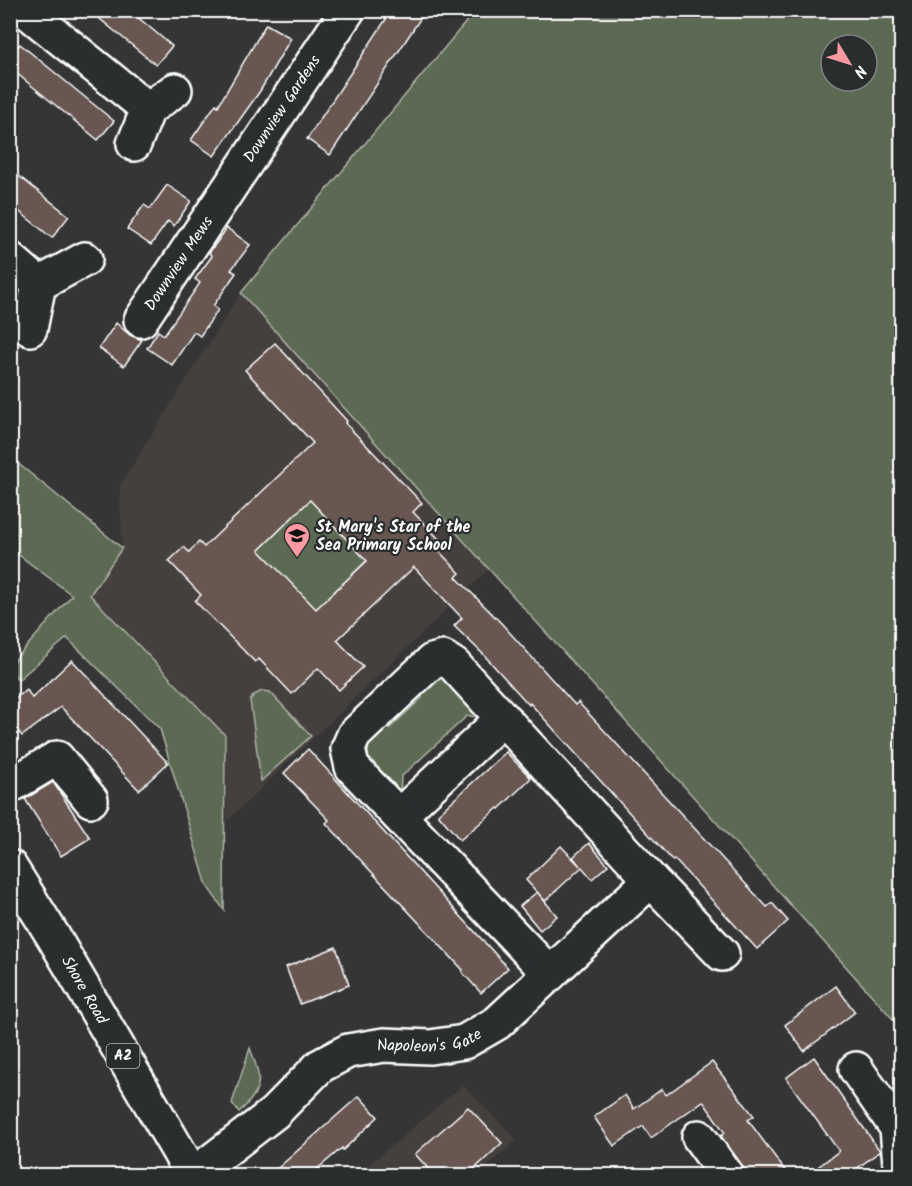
<svg xmlns="http://www.w3.org/2000/svg" width="912" height="1186" font-family="Kalam,sans-serif">
  <style>
    .built { fill: #453f3d }
    .green { fill: #5c6a52; stroke: #aeb4a8; stroke-width: 1.5; fill-rule: evenodd }
    .building { fill: #685651; stroke: #fff; stroke-width: 1.5; fill-rule: evenodd }
    .lines { fill: none; stroke-linecap: round; stroke-linejoin: round }
    .minor-casing { stroke: #fff; stroke-width: 38 }
    .major-casing { stroke: #fff; stroke-width: 38 }
    .minor { stroke: #2a2d2e; stroke-width: 33 }
    .major { stroke: #2a2d2e; stroke-width: 33 }
    .labels { text-anchor: middle; dominant-baseline: central; stroke-width: 4.5; stroke-linejoin: round; paint-order: stroke }
    .shield { fill: #2a2d2e; stroke: #bfc0c0; stroke-width: 1.5 }
    .shield-label { font-size: 15px; font-weight: bold; fill: #fff }
    .street-label { font-size: 16px; fill: #fff; stroke: #2a2d2e }
    .poi-label { font-size: 16px; font-weight: bold; fill: #fff; stroke: #2a2d2e; text-anchor: start }
  </style>
  <rect width="100%" height="100%" fill="#363535"/>
  <filter id="ink" filterUnits="userSpaceOnUse"><feTurbulence type="fractalNoise" baseFrequency=".0167" numOctaves="2"/><feDisplacementMap in="SourceGraphic" scale="12" xChannelSelector="R" yChannelSelector="G"/><feConvolveMatrix kernelMatrix="1 2 1 2 8 2 1 2 1" color-interpolation-filters="sRGB"/></filter>
  <g filter="url(#ink)">
    <g class="built">
      <polygon points="241,293 489,569 227,821 225,735 90,595 122,548 120,485"/>
      <polygon points="463,1085 517,1140 477,1175 356,1176"/>
    </g>
    <g class="green">
      <path d="M475,11h426v1017l-660,-735zM831,45h36v36h-36z"/>
      <polygon points="10,457 122,548 90,595 225,735 224,910 207,886 160,729 67,638 18,680 11,670 11,664 72,595 11,549"/>
      <polygon points="334,477 353,497 329,520 345,538 393,535 288,636 234,574"/>
      <path d="M441,678l8,2 37,37 -19,-1 -66,61 -1,21c-22,-24 -48,-41 -20,-73l10,3 32,-30v-10l8,-8z"/>
      <polygon points="262,691 270,692 311,736 261,781 250,700 254,695"/>
      <path d="M250,1048c11,30 15,41 -11,64l-7,-9z"/>
    </g>
    <g class="building">
      <polygon points="89,10 129,10 172,46 156,65"/>
      <polygon points="392,10 426,10 330,155 307,139"/>
      <polygon points="266,24 291,38 260,91 214,156 191,140 216,104 218,106"/>
      <polygon points="20,44 114,121 98,140 10,68 10,56"/>
      <polygon points="10,169 69,216 52,238 10,204"/>
      <polygon points="167,185 191,201 174,226 168,221 151,245 127,229 144,205 150,209"/>
      <polygon points="227,228 250,245 231,270 236,273 213,306 218,310 200,336 194,332 172,365 147,348 158,331 164,335 200,283 195,279 212,256 209,253"/>
      <polygon points="116,323 130,335 142,340 124,366 99,348"/>
      <path d="M275,343l72,78 -2,2 77,80 -9,9 26,27 -6,6 27,28 -4,4 46,47 73,81 3,-3 189,205 5,-4 16,18 -31,28 -83,-90 -1,2 -143,-158 -1,2 -46,-51 -29,-28 8,-8 -48,-51 -77,73 26,27 -24,23 -21,-22 -26,26 -33,-35 -4,3 -60,-61 6,-6 -32,-34 15,-14 5,5 10,-10 5,5 109,-104 -68,-73zM310,500l57,61 -51,48 -57,-59z"/>
      <polygon points="72,660 168,763 139,790 61,707 22,736 19,732 10,738 10,702 27,690 32,698"/>
      <polygon points="308,749 508,968 481,993 462,972 463,970 326,823 329,820 284,773"/>
      <polygon points="506,752 531,778 499,809 498,808 460,840 438,814"/>
      <polygon points="53,782 90,838 61,856 25,799"/>
      <polygon points="589,843 608,865 592,879 582,867 545,901 526,880 561,846 580,866 573,857"/>
      <polygon points="537,892 557,916 540,930 520,906"/>
      <polygon points="336,947 349,985 300,1004 286,967"/>
      <polygon points="836,986 855,1012 804,1051 785,1025"/>
      <polygon points="814,1057 880,1151 847,1176 806,1176 839,1151 786,1078"/>
      <polygon points="712,1062 754,1116 748,1120 789,1176 746,1176 742,1165 721,1136 725,1133 703,1101 651,1138 643,1126 614,1146 594,1117 625,1095 634,1109 662,1089 666,1095"/>
      <polygon points="359,1096 378,1117 343,1150 342,1148 309,1176 269,1176"/>
      <polygon points="468,1107 502,1143 467,1176 435,1176 415,1154"/>
    </g>
    <g class="lines">
      <defs>
        <g id="minor">
          <polyline points="25,10 148,109"/>
          <polyline points="134,144 148,109 175,90"/>
          <polyline points="10,259 39,284"/>
          <path id="s1" d="M141,320l207,-310"/>
          <polyline points="30,329 39,284 85,259"/>
          <polyline points="10,786 57,758 91,800"/>
          <polyline points="399,816 503,718"/>
          <polyline points="550,974 352,767 348,749 354,735 432,661 443,658 454,665 651,880 722,954"/>
          <polyline points="856,1069 897,1128 901,1176"/>
          <polyline points="699,1137 727,1176"/>
          <path id="s2" d="M193,1175l81,-62 46,-47 28,-15 36,-6 46,2 34,-5 33,-19 154,-143"/>
        </g>
        <g id="major">
          <path id="s3" d="M10,867l43,69 140,240"/>
        </g>
      </defs>
      <use href="#minor" class="minor-casing"/>
      <use href="#major" class="major-casing"/>
      <use href="#minor" class="minor"/>
      <use href="#major" class="major"/>
    </g>
  </g>
  <defs>
    <symbol id="school-pin" viewBox="-11 -11 22 30"><path d="M0 17L-7.5 6A9.5 9.5 0 1 1 7.5 6Z" fill="#ff9aa2" stroke="#2a2d2e"/><path d="M0-5L7-2L0 1L-7-2ZM-4 1L0 2.5L4 1V4Q0 6-4 4Z" fill="#111"/></symbol>
  </defs>
  <g fill-rule="evenodd">
    <use href="#school-pin" x="282" y="521" width="30" height="40"/>
  </g>
  <g class="labels">
    <rect class="shield" x="106.5" y="1044" width="33" height="24" rx="4.5"/>
    <g class="shield-label">
      <text x="123" y="1056">A2</text>
    </g>
    <g class="street-label">
      <text stroke="none"><textPath href="#s1" startOffset="254">Downview Gardens</textPath></text>
      <text stroke="none"><textPath href="#s1" startOffset="68">Downview Mews</textPath></text>
      <text stroke="none"><textPath href="#s3" startOffset="144">Shore Road</textPath></text>
      <text stroke="none"><textPath href="#s2" startOffset="282">Napoleon's Gate</textPath></text>
    </g>
    <g class="poi-label">
      <text x="316" y="527">St Mary's Star of the<tspan x="316" dy="18">Sea Primary School</tspan></text>
    </g>
  </g>
  <rect width="912" height="1186" fill="none" stroke="#2a2d2e" stroke-width="36"/>
  <rect x="18" y="18" width="876" height="1150" fill="none" stroke="#fff" stroke-width="2" filter="url(#ink)"/>
  <g transform="translate(849 63) rotate(128)"><circle r="28" fill="#2a2d2e" stroke="#7f8182" stroke-width="1.5"/>
  <path d="M0-4.5L10 22L0 15L-10 22Z" fill="#ff9aa2"/>
  <text y="-9" font-size="16" font-weight="bold" text-anchor="middle" fill="#ffffff">N</text>
  </g>
</svg>
